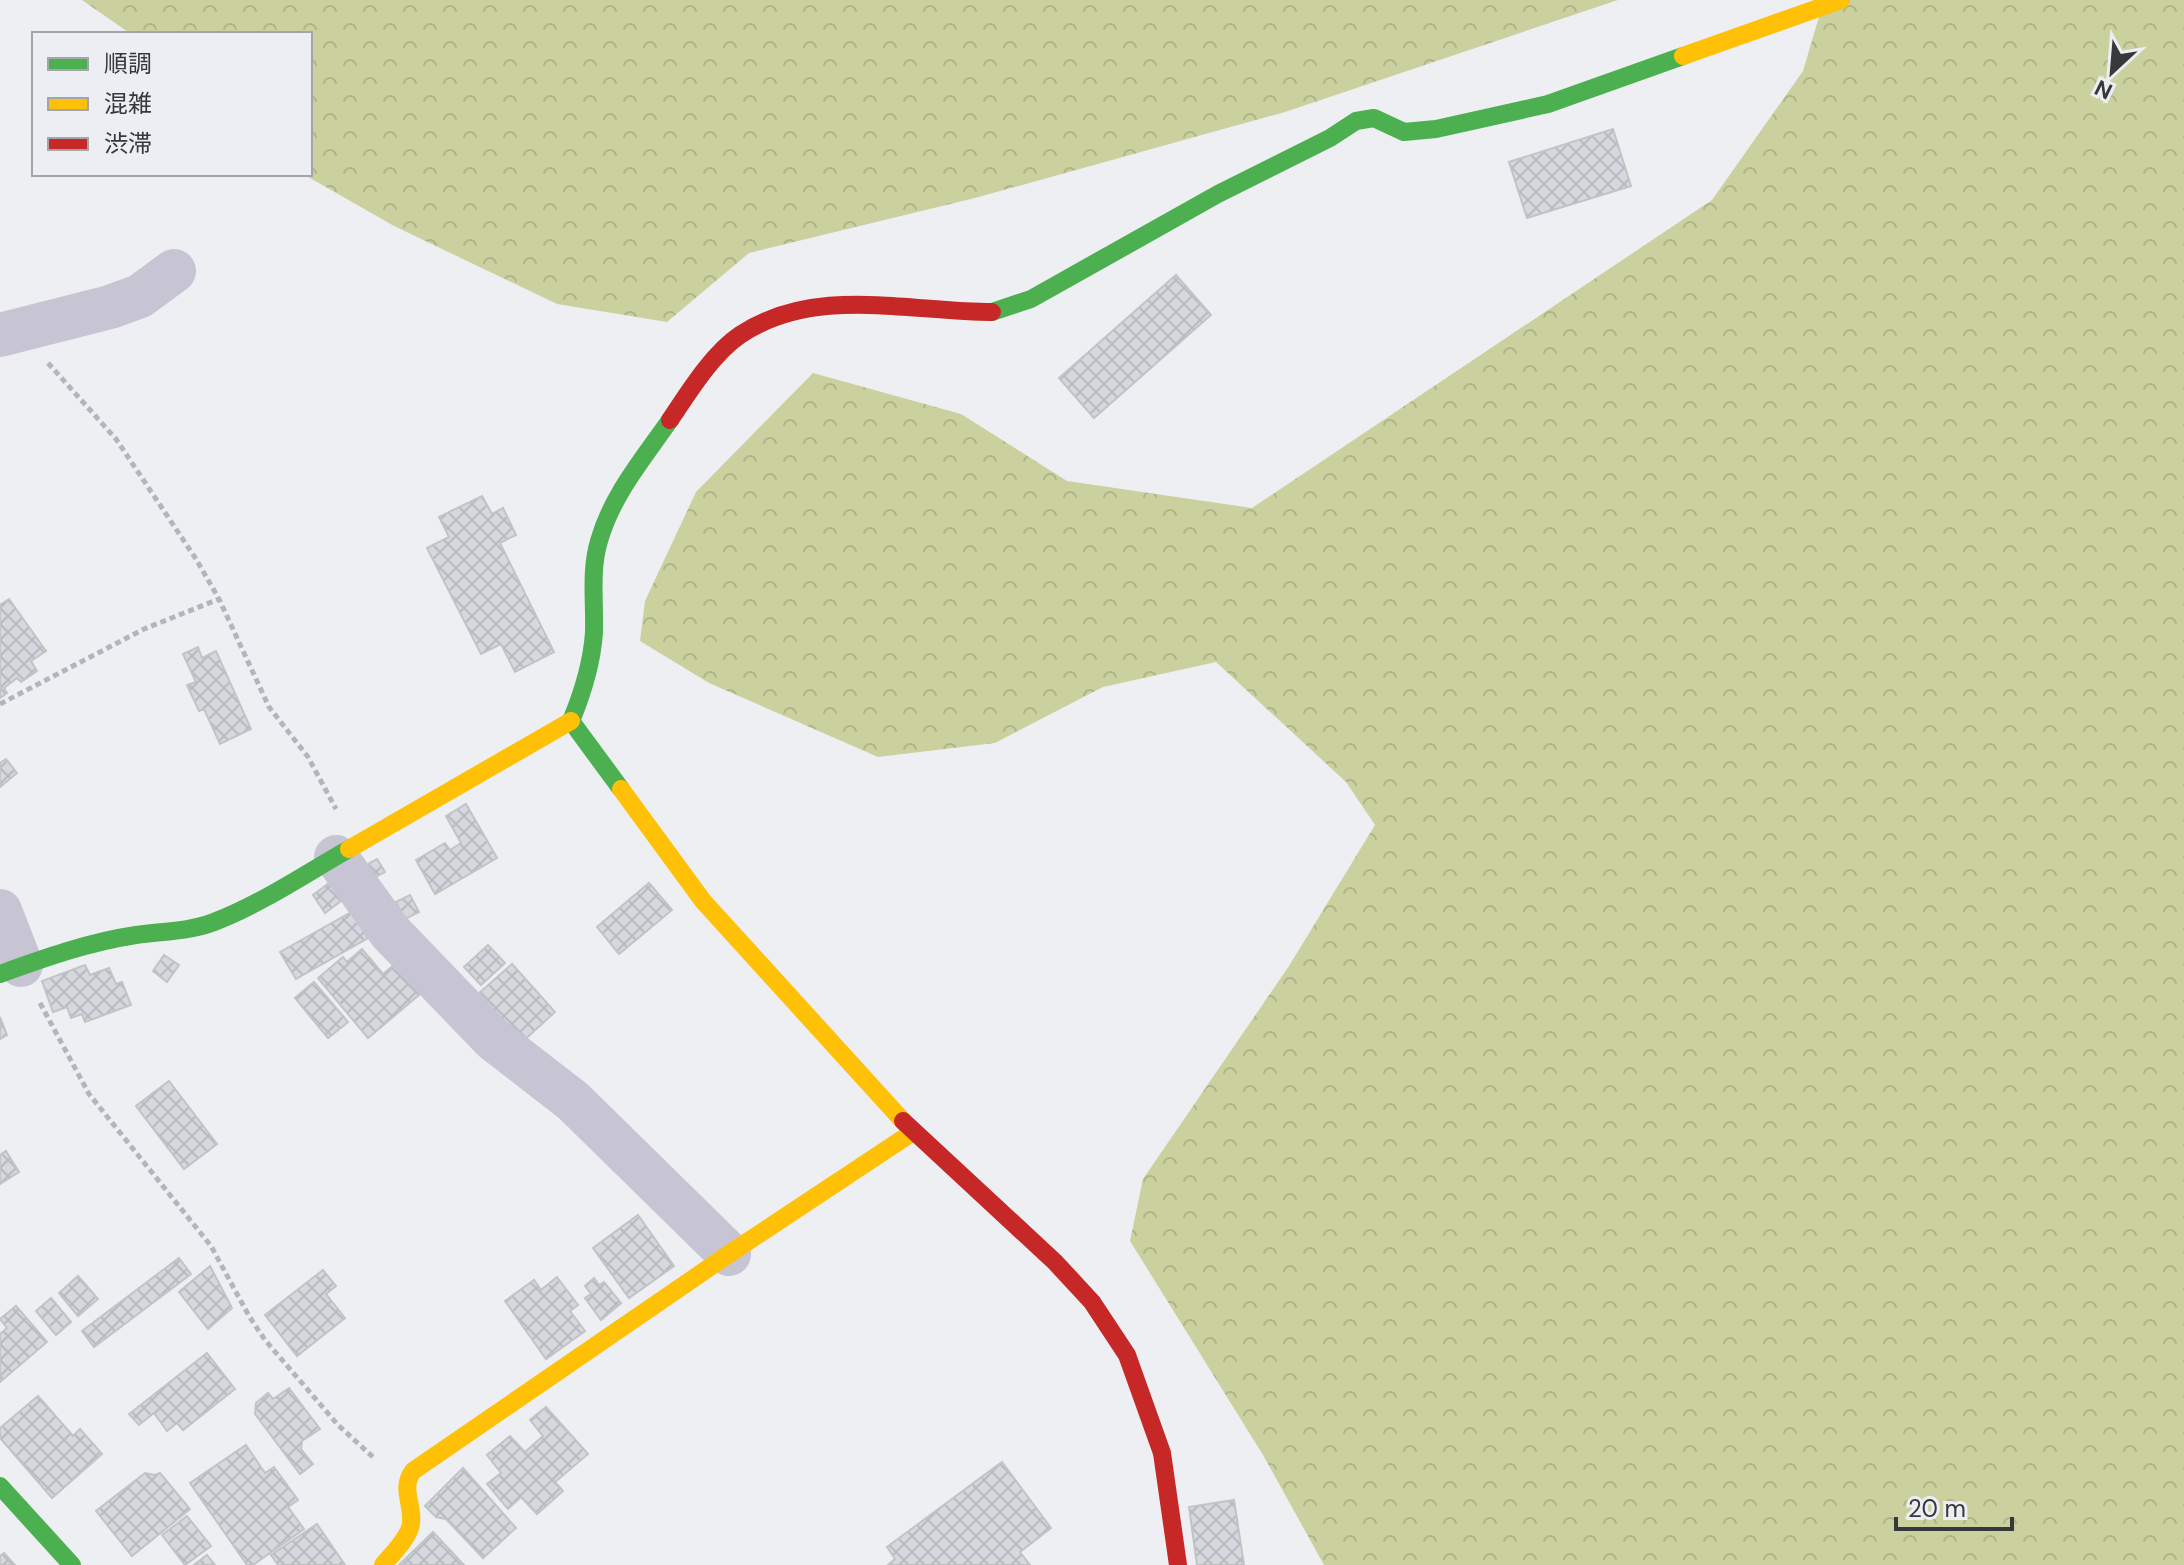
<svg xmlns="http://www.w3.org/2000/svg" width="2184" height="1565" font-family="'DM Sans','Noto Sans JP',sans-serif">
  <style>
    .forest { fill: url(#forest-crowns) }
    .building { fill: url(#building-cross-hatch); stroke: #c2c3c5; stroke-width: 2 }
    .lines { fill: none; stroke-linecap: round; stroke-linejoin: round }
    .path { stroke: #b5b4be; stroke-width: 5; stroke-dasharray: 6 4; stroke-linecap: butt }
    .street { stroke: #c7c4d4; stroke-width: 44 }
    .fast { stroke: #4caf50; stroke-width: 18 }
    .slow { stroke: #ffc107; stroke-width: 18 }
    .jam { stroke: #c62828; stroke-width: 18 }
  </style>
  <defs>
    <pattern id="forest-crowns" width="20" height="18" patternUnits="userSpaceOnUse" patternTransform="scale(2)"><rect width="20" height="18" fill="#cbd19e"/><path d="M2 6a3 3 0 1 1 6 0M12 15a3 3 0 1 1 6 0" fill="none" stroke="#afb489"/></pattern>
    <pattern id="building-cross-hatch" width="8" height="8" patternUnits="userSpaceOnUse" patternTransform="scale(2)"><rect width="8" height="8" fill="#d5d9df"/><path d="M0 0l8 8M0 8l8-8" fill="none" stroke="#b7bbc0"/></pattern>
  </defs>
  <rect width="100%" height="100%" fill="#eeeff2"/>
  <g class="forest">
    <polygon points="82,0 1618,0 1285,112 975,198 749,253 667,322 557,304 394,226 303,174 310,174 310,34 131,34"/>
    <polygon points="1816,0 2184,0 2184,1565 1324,1565 1263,1455 1130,1241 1143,1179 1289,966 1375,825 1346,782 1216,662 1103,687 995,743 878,757 709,683 640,641 645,601 696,492 813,373 961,414 1067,481 1252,508 1712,200 1803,71 1821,10"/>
  </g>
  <g class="building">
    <polygon points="1613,129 1631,186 1527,218 1509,162"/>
    <polygon points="1176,275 1211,315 1094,418 1059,378"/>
    <polygon points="482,496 492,514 503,508 516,535 500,543 554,652 515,672 501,644 481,654 427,548 449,537 439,517"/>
    <polygon points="9,599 46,651 31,661 37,671 21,682 17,678 4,688 7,693 0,698 0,605"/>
    <polygon points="198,647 202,658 216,651 251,729 220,744 204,709 199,711 187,685 196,682 183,654"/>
    <polygon points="6,759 17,773 0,787 0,763"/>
    <polygon points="466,804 497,858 435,894 416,860 445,843 450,850 461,843 446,816"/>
    <polygon points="377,859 385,872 374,878 366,865"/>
    <polygon points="332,881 345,898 325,913 313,895"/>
    <polygon points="649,883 672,910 619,954 597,927"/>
    <polygon points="410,895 419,912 405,919 396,902"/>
    <polygon points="353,911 368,938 296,979 280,952"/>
    <polygon points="488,945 505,963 481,985 464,967"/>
    <polygon points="362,949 383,974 400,960 425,990 368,1038 318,978 343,957 347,962"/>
    <polygon points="164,955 179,965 167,982 153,971"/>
    <polygon points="512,964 555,1012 521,1043 478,994"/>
    <polygon points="85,965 90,975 109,968 116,984 122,982 131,1005 85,1022 82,1014 71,1018 67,1007 53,1012 42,981"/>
    <polygon points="314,982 348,1022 328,1038 295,998"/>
    <polygon points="0,1017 7,1035 0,1039"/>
    <polygon points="169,1081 217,1144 184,1169 136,1106"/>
    <polygon points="6,1151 19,1172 0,1184 0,1155"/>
    <polygon points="638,1215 674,1266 629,1298 593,1248"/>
    <polygon points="179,1258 191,1274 94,1347 82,1331"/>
    <polygon points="210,1266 232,1308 208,1329 179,1292"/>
    <polygon points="323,1270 336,1286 326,1294 345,1318 297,1356 265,1315"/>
    <polygon points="78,1276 98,1299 78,1316 59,1293"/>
    <polygon points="557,1277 578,1305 570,1311 585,1331 546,1359 505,1301 534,1280 541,1290"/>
    <polygon points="594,1278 599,1285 604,1282 621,1303 601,1320 585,1298 591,1294 585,1286"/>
    <polygon points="51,1298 71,1322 56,1335 36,1311"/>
    <polygon points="16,1306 47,1342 0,1382 0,1334 7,1328 0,1319"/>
    <polygon points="207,1353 235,1389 183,1430 177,1423 167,1431 154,1413 139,1425 129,1414"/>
    <polygon points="289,1388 320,1429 302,1441 301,1449 313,1464 300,1474 255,1414 256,1403 268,1393 273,1399"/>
    <polygon points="38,1396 73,1436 80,1429 102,1454 52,1498 0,1438 0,1428"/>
    <polygon points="546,1407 588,1454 555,1482 563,1491 537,1514 521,1497 508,1509 487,1484 501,1473 487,1455 510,1436 525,1452 543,1436 530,1420"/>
    <polygon points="246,1445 265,1473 274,1467 298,1500 288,1507 304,1529 253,1565 247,1565 190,1483"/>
    <polygon points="1002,1462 1051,1528 1020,1552 1030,1565 888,1565 895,1559 887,1547"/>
    <polygon points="463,1468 516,1528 483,1558 446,1519 436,1517 425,1506"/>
    <polygon points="145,1473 155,1475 160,1473 190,1509 132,1556 96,1511"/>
    <polygon points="1234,1500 1244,1565 1197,1565 1189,1507"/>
    <polygon points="187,1516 211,1546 185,1565 162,1535"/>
    <polygon points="317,1524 345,1565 278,1565 271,1555"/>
    <polygon points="433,1532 464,1565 399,1565"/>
    <polygon points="4,1553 15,1565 0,1565 0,1556"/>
    <polygon points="207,1555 215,1565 194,1565"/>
  </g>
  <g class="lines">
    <g class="path">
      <polyline points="48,363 116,439 196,559 219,599 269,707 308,757 336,809"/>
      <polyline points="0,704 144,629 219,599"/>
      <polyline points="40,1003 89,1094 211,1246 249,1316 265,1340 338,1425 373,1457"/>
    </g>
    <g class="street">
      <polyline points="0,335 110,307 140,296 174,271"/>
      <polyline points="336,857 390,932 493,1039 573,1101 729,1254"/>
      <polyline points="0,911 21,965"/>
    </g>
    <g class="fast">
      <polyline points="992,312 1031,299 1218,194 1330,138 1356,121 1374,118 1404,132 1436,129 1548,104 1683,56"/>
      <path d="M621,789l-50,-68c12,-29 21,-57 23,-89 1,-30 -4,-61 5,-91 13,-46 44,-82 71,-121"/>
      <path d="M0,974c44,-16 89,-32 136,-39 26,-4 52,-3 78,-13 47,-18 91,-48 135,-73"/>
      <polyline points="0,1486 72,1565"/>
    </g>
    <g class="slow">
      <polyline points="1683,56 1841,0"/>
      <polyline points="621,789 703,901 903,1121"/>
      <polyline points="349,849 571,721"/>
      <path d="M383,1565c9,-11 22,-23 27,-37 6,-21 -11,-38 3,-57l316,-217 184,-122"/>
    </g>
    <g class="jam">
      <path d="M670,420c19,-28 42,-66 70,-85 75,-50 168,-23 252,-23"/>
      <polyline points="903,1121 1055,1262 1092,1302 1127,1355 1162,1453 1178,1565"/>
    </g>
  </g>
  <rect x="32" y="32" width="280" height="144" fill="#eceef4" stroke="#a4a5aa" stroke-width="2"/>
  <rect x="48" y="58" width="40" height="12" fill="#4caf50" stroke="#a4a5aa" stroke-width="2"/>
  <text x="104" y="72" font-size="24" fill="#37383a">順調</text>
  <rect x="48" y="98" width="40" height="12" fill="#ffc107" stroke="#a4a5aa" stroke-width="2"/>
  <text x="104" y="112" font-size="24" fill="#37383a">混雑</text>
  <rect x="48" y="138" width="40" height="12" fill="#c62828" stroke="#a4a5aa" stroke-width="2"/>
  <text x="104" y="152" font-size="24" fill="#37383a">渋滞</text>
  <g transform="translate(2112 72) rotate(206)" stroke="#eceef4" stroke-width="6" paint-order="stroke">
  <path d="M0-6L14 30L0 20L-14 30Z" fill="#37383a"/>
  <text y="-12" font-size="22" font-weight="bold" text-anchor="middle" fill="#37383a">N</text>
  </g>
  <path d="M1896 1517v12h116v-12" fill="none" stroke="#37383a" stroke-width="4"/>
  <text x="1908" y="1517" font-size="24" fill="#37383a" stroke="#eceef4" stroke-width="6" paint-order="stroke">20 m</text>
</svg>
